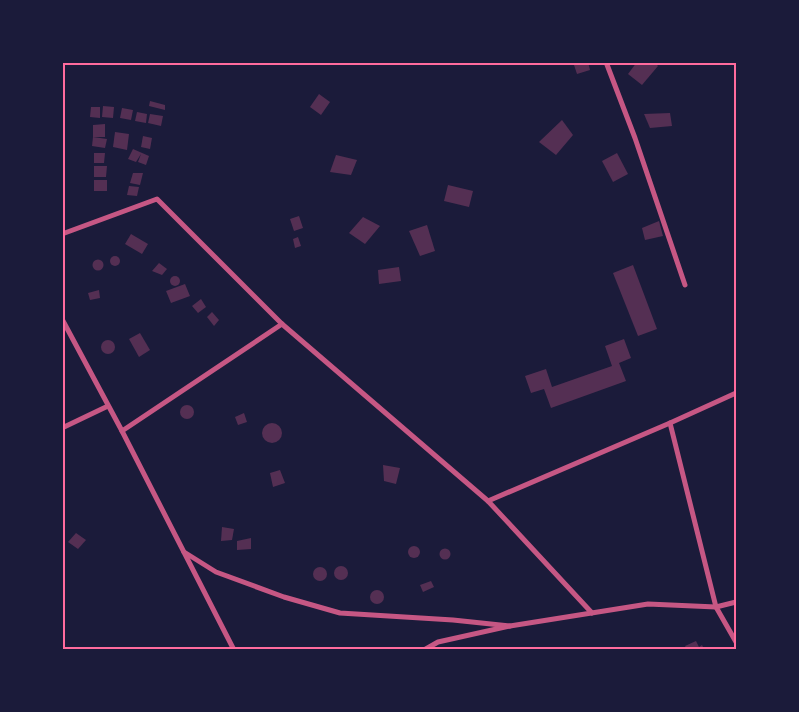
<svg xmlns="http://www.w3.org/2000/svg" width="799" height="712" font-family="Barlow,sans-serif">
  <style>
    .building { fill: #542f53 }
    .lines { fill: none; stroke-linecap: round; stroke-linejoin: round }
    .minor { stroke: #c65784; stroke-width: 5 }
    .neatline { fill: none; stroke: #ff6b9d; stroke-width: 2 }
  </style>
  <rect width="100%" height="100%" fill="#1b1b3a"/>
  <g class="building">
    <polygon points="573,62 588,62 590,70 577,74"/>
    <polygon points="637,62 654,62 658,66 642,85 628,74"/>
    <polygon points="319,94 330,102 321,115 310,107"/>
    <polygon points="150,101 165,105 165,110 149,106"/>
    <polygon points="103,106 114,107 113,118 102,117"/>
    <polygon points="91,107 100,107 100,118 90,117"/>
    <polygon points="122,108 133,110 131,120 120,118"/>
    <polygon points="137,112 147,114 146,123 135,121"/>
    <polygon points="670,113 672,126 650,128 644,114"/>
    <polygon points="150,114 163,116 161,126 148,123"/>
    <polygon points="562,120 573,135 556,155 539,142"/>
    <polygon points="105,124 105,137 93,137 93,125"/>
    <polygon points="115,132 129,134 127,150 113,147"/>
    <polygon points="143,136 152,138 150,149 141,147"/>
    <polygon points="93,137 107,139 105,148 92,146"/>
    <polygon points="133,149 149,156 146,165 138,162 141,154 136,162 128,159"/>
    <polygon points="94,153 105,153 104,163 94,163"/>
    <polygon points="617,153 628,174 613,182 602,161"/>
    <polygon points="336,155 357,160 351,175 330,172"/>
    <polygon points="94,166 107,166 106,177 94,177"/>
    <polygon points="133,173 143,173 140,185 130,183"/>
    <rect x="94" y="180" width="13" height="11"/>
    <polygon points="448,185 473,191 469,207 444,201"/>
    <polygon points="129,186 139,187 137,196 127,195"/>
    <polygon points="299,216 303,228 294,231 290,219"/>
    <polygon points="363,217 380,226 365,244 349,233"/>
    <polygon points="659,221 663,236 645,240 642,228"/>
    <polygon points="427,225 435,251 420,256 409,231"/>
    <polygon points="131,234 148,244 142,254 125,244"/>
    <polygon points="298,237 301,246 295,248 293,239"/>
    <circle cx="115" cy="261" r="5"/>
    <circle cx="98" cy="265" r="5.5"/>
    <polygon points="159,263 167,269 162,275 152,271"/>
    <polygon points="633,265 657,329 638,336 613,273"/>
    <polygon points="399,267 401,281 379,284 378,270"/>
    <circle cx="175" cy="281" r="5"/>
    <polygon points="185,284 190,296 171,303 166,291"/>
    <polygon points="99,290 100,298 90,300 88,293"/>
    <polygon points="201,299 206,307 198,313 192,306"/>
    <polygon points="212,312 219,320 214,326 207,317"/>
    <polygon points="140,333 150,350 139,357 129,339"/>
    <polygon points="624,339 631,358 619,363 626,381 551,408 544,389 531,393 525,376 546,369 552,387 612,366 605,346"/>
    <circle cx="108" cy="347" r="7"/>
    <circle cx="187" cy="412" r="7"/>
    <polygon points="244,413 247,422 238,425 235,417"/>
    <circle cx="272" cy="433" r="10"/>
    <polygon points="383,465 400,468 396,484 384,481"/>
    <polygon points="280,470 285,483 273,487 270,473"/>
    <polygon points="222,527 234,529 232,540 221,541"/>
    <polygon points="76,533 86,540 78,549 68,542"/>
    <polygon points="251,538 251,549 237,550 237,541"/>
    <circle cx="414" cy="552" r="6"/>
    <circle cx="445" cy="554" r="5.5"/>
    <circle cx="341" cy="573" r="7"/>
    <circle cx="320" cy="574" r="7"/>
    <polygon points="431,581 434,587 423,592 420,585"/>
    <circle cx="377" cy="597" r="7"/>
    <polygon points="696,641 699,647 702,645 704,649 687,650 685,646"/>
  </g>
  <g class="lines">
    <g class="minor">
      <polyline points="606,62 635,138 685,285"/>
      <polyline points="62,234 157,199 282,324 488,501 592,613"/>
      <polyline points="62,319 122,431 234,650"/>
      <polyline points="670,423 716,607 736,642"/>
      <polyline points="62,428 108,406"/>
      <polyline points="122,431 282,324"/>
      <polyline points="488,501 670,423 736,393"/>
      <polyline points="184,552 216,572 284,597 340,613 453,620 510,626"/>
      <polyline points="424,650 438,642 510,626 648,604 716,607 736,602"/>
    </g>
  </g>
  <rect width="799" height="712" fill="none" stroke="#1b1b3a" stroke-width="128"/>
  <rect x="64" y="64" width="671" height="584" class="neatline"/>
</svg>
